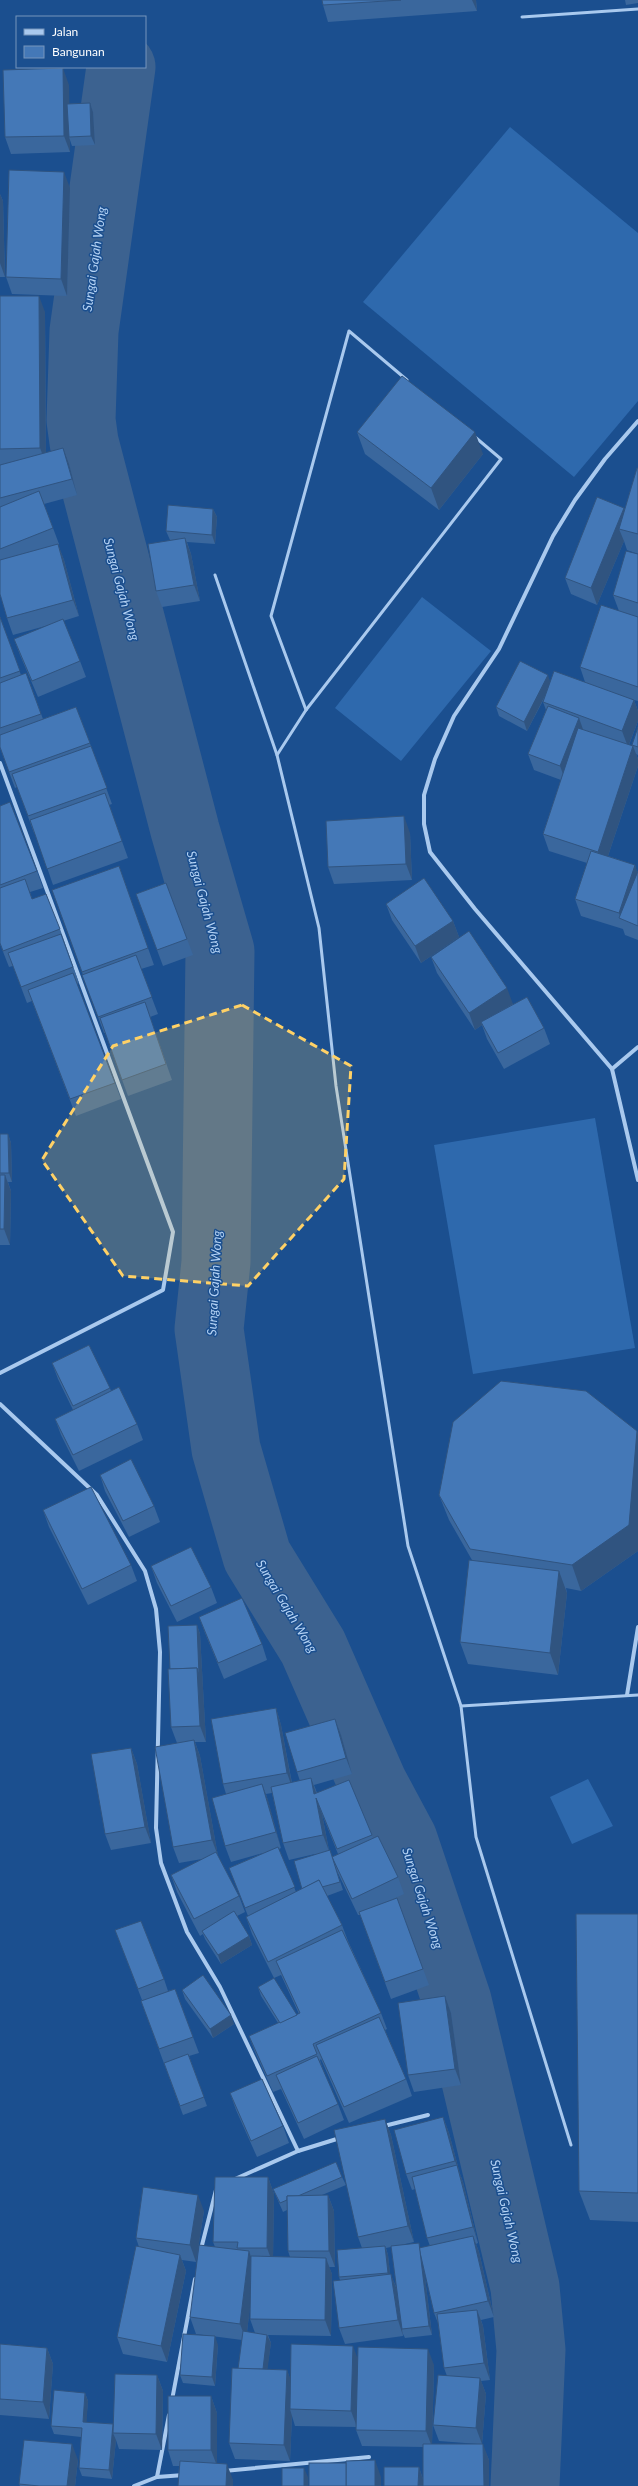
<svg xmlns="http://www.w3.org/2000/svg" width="638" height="2486" font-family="Lato,sans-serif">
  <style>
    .pitch { fill: #2e69ad }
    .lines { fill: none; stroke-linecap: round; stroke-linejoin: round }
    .river { stroke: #3c6290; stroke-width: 69 }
    .lane { stroke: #a9c9ee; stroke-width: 3 }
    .street { stroke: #a9c9ee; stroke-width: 4 }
    .wall { fill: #3a679d; fill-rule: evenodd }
    .shaded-wall { fill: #305480 }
    .building { fill: #4478b7; stroke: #305480 }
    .marked { fill: #ffd166; fill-opacity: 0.2; stroke: #ffd166; stroke-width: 3; stroke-dasharray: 8 5; stroke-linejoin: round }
    .labels { text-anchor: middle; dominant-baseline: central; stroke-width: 3; stroke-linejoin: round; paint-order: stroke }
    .water-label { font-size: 13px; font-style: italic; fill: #b5d3f5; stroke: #1b4f8f }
  </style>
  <rect width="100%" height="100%" fill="#1b4f8f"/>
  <g class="pitch">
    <polygon points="510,127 638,233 638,401 574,477 363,302"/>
    <polygon points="422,597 491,651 401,761 335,708"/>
    <polygon points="595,1118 635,1348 473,1374 434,1145"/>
    <polygon points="588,1779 613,1826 572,1844 550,1797"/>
  </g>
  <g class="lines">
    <polyline class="river" points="121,67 84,331 81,420 84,442 185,830 220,951 216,1262 209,1329 226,1449 257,1556 313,1647 373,1784 403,1840 457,2001 525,2287 531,2350 525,2486"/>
    <g class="lane">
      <polyline points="522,17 638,9"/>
      <polyline points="215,575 277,755 319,928 336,1086 408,1546 461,1706 476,1837 571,2145"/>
      <polyline points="306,710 271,616 349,331 407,380"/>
      <polyline points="277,755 306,710 501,459 475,437"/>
      <polyline points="461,1706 638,1695"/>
    </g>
    <g class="street">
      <polyline points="638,421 605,459 575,500 553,536 499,649 454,716 435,759 424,795 424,824 430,852 475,909 612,1069 638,1180"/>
      <polyline points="0,763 173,1232 163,1290 0,1373"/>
      <polyline points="612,1069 638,1047"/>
      <polyline points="0,1404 97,1495 145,1571 156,1609 160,1652 156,1828 161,1863 187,1932 220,1987 298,2151"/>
      <polyline points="627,1695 638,1627"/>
      <polyline points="384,2126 428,2115"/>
      <polyline points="235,2179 298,2151 340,2138"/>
      <polyline points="201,2249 216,2190"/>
      <polyline points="172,2400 195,2279"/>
      <polyline points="224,2471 369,2457"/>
      <polyline points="157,2477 169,2415"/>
      <polyline points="134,2486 157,2477 184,2475"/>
    </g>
  </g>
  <g class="wall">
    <polygon points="322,0 476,0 477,11 328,22 323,5"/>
    <polygon points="625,0 638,0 638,3 626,5"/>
    <polygon points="69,85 69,104 90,103 93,112 95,145 72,146 70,140 70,152 11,154 5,137"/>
    <polygon points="70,188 67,296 12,294 6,277"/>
    <polygon points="0,194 3,201 5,277 0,277"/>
    <polygon points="0,296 45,312 46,452 69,464 77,495 44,504 59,544 58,545 64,560 79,616 63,621 80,661 86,677 38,697 20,655 14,639 49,625 13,635 7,618 0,594"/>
    <polygon points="357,432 483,454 439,510 365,454"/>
    <polygon points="638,468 638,554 627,550 624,541 597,605 571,594 565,578 624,508 625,509"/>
    <polygon points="213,509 217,517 215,544 187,542 191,554 200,601 162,607 156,591 171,540 170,540 166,531"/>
    <polygon points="638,554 638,701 634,700 638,711 638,721 629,745 632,746 632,745 638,727 638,755 636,754 638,759 638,766 608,856 635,865 637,873 638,871 638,940 625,935 623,929 581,916 575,899 587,863 549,851 543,834 561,780 534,770 528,754 546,710 543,702 546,695 527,731 499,716 496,707 550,682 585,682 580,667 619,611 613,595"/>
    <polygon points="0,617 21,675 26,673 43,719 76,707 91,746 112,804 109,805 128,858 53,885 35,832 34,833 17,787 15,788 0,748"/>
    <polygon points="0,806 37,871 43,888 30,892 32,899 60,929 79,983 77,984 121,1099 76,1116 32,1001 27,1003 13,966 9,967 0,944"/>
    <polygon points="410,833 412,880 334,884 328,867"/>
    <polygon points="119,866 154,965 141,969 158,1014 150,1017 172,1080 128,1096 105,1033 104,1033 82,975 83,975 52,890"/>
    <polygon points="166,883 193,955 163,966 136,894"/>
    <polygon points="386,904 453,921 459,937 421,963 392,920"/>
    <polygon points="431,957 513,1004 544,1028 550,1044 504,1069 487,1039 482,1025 475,1030 437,973"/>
    <polygon points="0,1134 8,1134 11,1143 12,1182 8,1182 11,1191 10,1245 0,1245"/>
    <polygon points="52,1363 110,1388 111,1391 137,1424 143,1440 79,1471 61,1435 55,1419 73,1410 58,1379"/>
    <polygon points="637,1431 638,1435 638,1551 581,1591 566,1588 567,1593 558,1675 468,1664 460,1642 472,1560 449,1520 439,1495"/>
    <polygon points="100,1475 154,1506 160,1522 129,1537 105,1491"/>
    <polygon points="43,1510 131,1565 137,1581 88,1605 49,1527"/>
    <polygon points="151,1566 211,1587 217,1603 177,1622 157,1583"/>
    <polygon points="199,1617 262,1644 267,1660 224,1679 205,1633"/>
    <polygon points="197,1625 200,1634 206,1742 195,1742 200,1756 218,1856 239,1896 245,1912 237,1916 249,1936 252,1945 221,1964 205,1939 203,1934 200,1936 177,1892 171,1875 202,1859 179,1863 173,1847 177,1743 171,1727 170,1669"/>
    <path d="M276,1708l5,17 11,58 8,-2 -3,-9 38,-53 6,16 11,39 -38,11 3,8 32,-13 24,58 25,39 6,17 -19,9 12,-5 32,87 -38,14 -31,-84h-2l-22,-46 7,21 -16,6 15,29 6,16 33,72 6,16 -2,1 21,49 6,17 -63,27 -28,-64 -1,1 3,10 15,34 6,16 -40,19 -23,-50 -8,3 -18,-40 -6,-16 29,-13 -17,-27 -3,-9 39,28 2,-1 -18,-39 -7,3 -22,-44 -6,-17 2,-1 -19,-48 34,-15 -32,9 -6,-16 1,-52 -3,-10zM272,1793l11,50 6,17 26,-6 -13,35 -6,3 -17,-43 2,-1 -15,-54zM322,1814l16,40 -6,3 -3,-7z"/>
    <polygon points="131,1748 137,1764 151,1843 111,1850 105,1834"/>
    <polygon points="638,1914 638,2222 590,2220 579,2191"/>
    <polygon points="115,1930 164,1979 168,1991 175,1989 199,2053 189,2056 207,2106 183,2115 141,2001 142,2000"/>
    <polygon points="182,1990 234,2024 213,2038 185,1999"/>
    <polygon points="445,1996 451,2013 461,2085 414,2092 408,2075"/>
    <polygon points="230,2093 283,2126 289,2143 257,2157 236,2110"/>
    <path d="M443,2117l6,16 11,41 3,8 15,61 -2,1 3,8 15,65 -13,3 2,6 7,54 -9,1 5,13 -4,50 7,16v26h-105l35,-19 4,12v-32l-61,-1 -6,-16v-3l-61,-1 -3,-10 -2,45 -55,-2 -6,-16 13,-103 -46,-6 -6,-17 25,-70 -2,-5 55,-65 6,17 -1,63h17l-2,-6 -1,-41 -4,2 -10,-23 69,-12 4,8 -24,10h6l6,16 1,56h-6l3,7 -1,62 -63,-1 3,8 -4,26 20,1 3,9 68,-20 76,6 -2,79h46l-39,-3 -6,-16 14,-49 -3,-8 -6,-45 -4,-10 -10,-44 8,66 -27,3 -2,-4v2l-58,8 -6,-16 1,-48 -1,-3 23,-29 -4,-11 27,-118 6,16 23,107 -13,3 19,3 10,-2 -3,-8 -12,-49 -3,1 -6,-16zM391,2247l6,41 -7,-14 -2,-19 -2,-7zM250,2306v13l5,14 -8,-1z"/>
    <polygon points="204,2211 196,2262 182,2260 186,2271 167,2362 123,2354 117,2337 139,2247 136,2238"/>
    <polygon points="0,2344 47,2348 53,2364 49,2419 0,2415"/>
    <polygon points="218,2345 215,2386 183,2383 180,2375"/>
    <polygon points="157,2375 163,2391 162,2450 119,2449 116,2440 112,2479 82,2476 79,2468 81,2437 54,2434 51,2426 85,2393 88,2401 86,2422 113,2424"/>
    <polygon points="211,2396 217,2413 217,2463 233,2480 233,2486 178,2486 179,2466 173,2466 168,2450"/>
    <polygon points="78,2460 75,2486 20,2486 19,2484"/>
  </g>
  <g class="shaded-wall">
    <polygon points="472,0 476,0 477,11"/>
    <polygon points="63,68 69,85 70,137 69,137 70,140 70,152 64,136"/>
    <polygon points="90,103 93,112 95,145 91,136"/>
    <polygon points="64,172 70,188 67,296 61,279"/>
    <polygon points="0,194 3,201 5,277 0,263"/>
    <polygon points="39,296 45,312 46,464 40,448"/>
    <polygon points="475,432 483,454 439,510 431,488"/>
    <polygon points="63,448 69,464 77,495 72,479"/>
    <polygon points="624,508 630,524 619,529 624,541 597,605 591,588"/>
    <polygon points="213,509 217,517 215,544 212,535"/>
    <polygon points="185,538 191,554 200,601 194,585"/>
    <polygon points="58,544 64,560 79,616 73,600"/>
    <polygon points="548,675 551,684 527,731 524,722"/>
    <polygon points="634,700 638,711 638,721 628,747 622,731"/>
    <polygon points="579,718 585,735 566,782 560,766"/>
    <polygon points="633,746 638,759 638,766 604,868 598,852"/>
    <polygon points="404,816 410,833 412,880 406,864"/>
    <polygon points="635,865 638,874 621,919 619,913"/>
    <polygon points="453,921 459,937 421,963 415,946"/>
    <polygon points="507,988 513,1004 481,1022 482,1025 475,1030 469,1013"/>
    <polygon points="8,1134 11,1143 12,1182 9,1173"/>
    <polygon points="5,1175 11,1191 10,1245 4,1229"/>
    <polygon points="637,1431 638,1435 638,1551 581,1591 572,1565"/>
    <polygon points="559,1571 567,1593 558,1675 550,1653"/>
    <polygon points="197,1625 200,1634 206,1742 200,1726 197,1668"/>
    <polygon points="276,1708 281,1725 293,1790 287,1773"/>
    <polygon points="335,1719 341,1735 352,1774 346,1758"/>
    <polygon points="194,1740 200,1756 218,1856 212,1840"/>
    <polygon points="131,1748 137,1764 151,1843 145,1827"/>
    <polygon points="311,1778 317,1795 314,1794"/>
    <polygon points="262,1784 268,1800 281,1848 276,1832"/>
    <polygon points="316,1798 322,1814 329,1851 323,1835"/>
    <polygon points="249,1936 252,1945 221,1964 218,1955"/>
    <polygon points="445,1996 451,2013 461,2085 455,2069"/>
    <polygon points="231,2015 234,2024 213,2038 210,2029"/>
    <polygon points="443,2117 449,2133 460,2174 463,2182 478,2243 473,2227 458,2168 455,2161"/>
    <polygon points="385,2119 391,2135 414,2242 408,2226"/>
    <polygon points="268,2177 274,2194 273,2264 267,2248"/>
    <polygon points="198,2195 204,2211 196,2262 190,2245"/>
    <polygon points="328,2195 334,2211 335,2267 329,2251"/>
    <polygon points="473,2236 479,2252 494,2317 488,2301"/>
    <polygon points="419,2243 422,2252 432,2335 429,2326"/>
    <polygon points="385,2246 388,2255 391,2282 388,2273"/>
    <polygon points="249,2251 255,2268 246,2340 240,2324"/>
    <polygon points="180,2255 186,2271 167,2362 161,2346"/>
    <polygon points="326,2258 332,2274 331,2336 325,2320"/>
    <polygon points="391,2274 397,2290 402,2329 403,2336 398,2320"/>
    <polygon points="477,2310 483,2326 490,2380 484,2363"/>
    <polygon points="267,2335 271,2343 266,2381 262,2372"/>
    <polygon points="215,2336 218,2345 215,2386 212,2377"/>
    <polygon points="353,2346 359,2362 357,2427 351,2411"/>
    <polygon points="47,2348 53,2364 49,2419 43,2402"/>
    <polygon points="428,2349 434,2365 432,2447 426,2431"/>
    <polygon points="287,2370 293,2386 290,2409 292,2416 290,2461 284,2445"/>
    <polygon points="157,2375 163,2391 162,2450 156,2434"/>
    <polygon points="480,2378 486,2394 482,2444 476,2428"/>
    <polygon points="85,2393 88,2401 86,2431 83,2422"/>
    <polygon points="211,2396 217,2413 217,2466 211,2450"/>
    <polygon points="113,2424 113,2433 116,2440 112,2479 109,2470"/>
    <polygon points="72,2444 78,2460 75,2486 67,2486"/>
    <polygon points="483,2444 489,2460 489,2486 484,2486"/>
    <polygon points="375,2460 381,2477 381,2486 375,2486"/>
    <polygon points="227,2464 233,2480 233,2486 226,2486"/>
    <polygon points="419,2467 424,2483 424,2486 418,2486"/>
    <polygon points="304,2468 308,2477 308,2486 304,2486"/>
  </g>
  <g class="building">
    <polygon points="322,0 401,0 323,5"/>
    <polygon points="63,68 64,136 5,137 3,70"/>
    <polygon points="90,103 91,136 69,137 67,104"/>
    <polygon points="9,170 64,172 61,279 6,277"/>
    <polygon points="0,296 39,296 40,448 0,449"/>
    <polygon points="402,376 475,432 431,488 357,432"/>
    <polygon points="63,448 72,479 0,498 0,465"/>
    <polygon points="637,468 638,468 638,534 619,529"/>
    <polygon points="39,491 53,528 0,549 0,507"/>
    <polygon points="597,497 624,508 591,588 565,578"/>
    <polygon points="168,505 213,509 212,535 166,531"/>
    <polygon points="185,538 194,585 156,591 148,544"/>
    <polygon points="58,544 73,600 7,618 0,594 0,560"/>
    <polygon points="626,551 638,554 638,603 613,595"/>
    <polygon points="601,605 638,617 638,687 580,667"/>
    <polygon points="0,617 20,671 0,678"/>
    <polygon points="63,619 80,661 32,681 14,639"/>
    <polygon points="520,661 548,675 524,722 496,707"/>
    <polygon points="554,671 634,700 622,731 543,702"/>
    <polygon points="26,673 41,714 0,728 0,683"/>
    <polygon points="548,706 579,718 560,766 528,754"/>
    <polygon points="76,707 90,743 9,772 0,747 0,735"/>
    <polygon points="638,727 638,747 632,745"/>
    <polygon points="578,728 633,746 598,852 543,834"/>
    <polygon points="91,746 107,788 28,816 12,774"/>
    <polygon points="105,793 122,841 47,869 30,820"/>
    <polygon points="10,802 37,871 0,885 0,806"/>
    <polygon points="404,816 406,864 328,867 326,821"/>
    <polygon points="591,851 635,865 619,913 575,899"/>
    <polygon points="119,866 148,948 82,972 52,890"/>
    <polygon points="638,871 638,926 619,918"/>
    <polygon points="424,878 453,921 415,946 386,904"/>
    <polygon points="25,879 32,899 46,894 60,929 3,951 0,943 0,888"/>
    <polygon points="166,883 187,939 157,950 136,894"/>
    <polygon points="469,931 507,988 469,1013 431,957"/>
    <polygon points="61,934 73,967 21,987 8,953"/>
    <polygon points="136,955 152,997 98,1017 82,975"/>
    <polygon points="73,973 115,1083 70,1099 28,990"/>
    <polygon points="527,997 544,1028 498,1053 481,1022"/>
    <polygon points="145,1002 166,1064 122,1080 100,1018"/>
    <polygon points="0,1134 8,1134 9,1173 0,1173"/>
    <polygon points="0,1175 5,1175 4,1229 0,1229"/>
    <polygon points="89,1345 110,1388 73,1406 52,1363"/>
    <polygon points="501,1381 586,1391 637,1431 629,1525 572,1565 470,1549 439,1495 453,1422"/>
    <polygon points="119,1387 137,1424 73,1455 55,1419"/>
    <polygon points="131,1459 154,1506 123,1521 100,1475"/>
    <polygon points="91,1487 131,1565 82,1589 43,1510"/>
    <polygon points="191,1547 211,1587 171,1606 151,1566"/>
    <polygon points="469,1560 559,1571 550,1653 460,1642"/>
    <polygon points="242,1598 262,1644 218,1663 199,1617"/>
    <polygon points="197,1625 199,1675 197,1668 170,1669 168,1626"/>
    <polygon points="197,1668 200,1726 171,1727 168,1669"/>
    <polygon points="276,1708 287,1773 223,1784 211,1719"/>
    <polygon points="335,1719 346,1758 297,1772 285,1733"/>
    <polygon points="194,1740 212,1840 173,1847 155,1747"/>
    <polygon points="131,1748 145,1827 105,1834 91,1754"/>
    <polygon points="311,1778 314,1794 349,1780 372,1835 337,1849 316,1798 323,1835 283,1843 271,1787"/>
    <polygon points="262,1784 276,1832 225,1846 212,1798"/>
    <polygon points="378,1836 398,1877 352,1899 332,1857"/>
    <polygon points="278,1847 295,1887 245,1908 229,1868"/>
    <polygon points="330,1850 340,1882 322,1887 319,1880 302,1889 294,1861"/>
    <polygon points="216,1852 239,1896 194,1919 171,1875"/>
    <polygon points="319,1880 342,1925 268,1962 246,1917"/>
    <polygon points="397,1898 423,1969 385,1982 359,1912"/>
    <polygon points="234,1911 249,1936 218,1955 202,1931"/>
    <polygon points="576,1914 638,1914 638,2193 579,2191"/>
    <polygon points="141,1921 164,1979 138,1989 115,1930"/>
    <polygon points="342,1930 381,2013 313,2044 317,2054 267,2076 249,2036 300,2013 276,1961"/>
    <polygon points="203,1975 231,2015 210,2029 182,1990"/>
    <polygon points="274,1978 297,2015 280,2023 258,1987"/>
    <polygon points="175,1989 193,2037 159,2049 141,2001"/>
    <polygon points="445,1996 455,2069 408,2075 398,2003"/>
    <polygon points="379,2017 406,2079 344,2107 316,2045"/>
    <polygon points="188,2054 204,2097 180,2106 164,2063"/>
    <polygon points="317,2056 338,2104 298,2123 276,2075"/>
    <polygon points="262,2079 283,2126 251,2141 230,2093"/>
    <polygon points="443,2117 455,2161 406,2174 394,2130"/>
    <polygon points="385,2119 408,2226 358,2237 334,2130"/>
    <polygon points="336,2162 342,2177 298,2196 287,2196 287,2200 280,2203 273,2189"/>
    <polygon points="457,2165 473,2227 427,2238 412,2177"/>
    <polygon points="215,2177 268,2177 267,2248 237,2248 238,2242 213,2242"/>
    <polygon points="143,2187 198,2195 190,2245 136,2238"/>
    <polygon points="328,2195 329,2251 288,2251 287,2196"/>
    <polygon points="473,2236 488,2301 434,2313 419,2248"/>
    <polygon points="419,2243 429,2326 402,2329 391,2246"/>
    <polygon points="199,2245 249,2251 240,2324 190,2317"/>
    <polygon points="136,2246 180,2255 161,2346 117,2337"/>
    <polygon points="385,2246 388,2273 339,2277 337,2250"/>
    <polygon points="251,2256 326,2258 325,2320 250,2319"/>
    <polygon points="391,2274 398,2320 339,2328 333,2281"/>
    <polygon points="477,2310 484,2363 444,2368 437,2314"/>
    <polygon points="243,2331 267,2335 263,2369 238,2369"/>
    <polygon points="183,2334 215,2336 212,2377 180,2375"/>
    <polygon points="0,2344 47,2348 43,2402 0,2399"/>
    <polygon points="291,2344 353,2346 351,2411 290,2409"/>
    <polygon points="358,2347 428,2349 426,2431 356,2430"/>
    <polygon points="232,2368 287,2370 284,2445 229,2443"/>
    <polygon points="115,2374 157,2375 156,2434 113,2433"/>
    <polygon points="438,2375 480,2378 476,2428 433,2425"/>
    <polygon points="54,2390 85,2393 83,2422 113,2424 109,2470 79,2468 82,2428 51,2426"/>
    <rect x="168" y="2396" width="43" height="54"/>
    <polygon points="24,2440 72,2444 67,2486 39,2486 19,2484"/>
    <polygon points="423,2444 483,2444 484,2486 423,2486"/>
    <polygon points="375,2460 375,2486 346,2486 346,2461"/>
    <polygon points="180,2461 227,2464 226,2486 178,2486"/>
    <rect x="309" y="2463" width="37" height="23"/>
    <polygon points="384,2467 419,2467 418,2486 384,2486"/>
    <rect x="282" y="2468" width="22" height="18"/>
  </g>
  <path class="marked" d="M242,1005l109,61 -7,113 -96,107 -125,-10 -81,-116 71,-114z"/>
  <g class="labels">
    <g class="water-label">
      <text transform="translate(94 259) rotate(-82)">Sungai Gajah Wong</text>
      <text transform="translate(122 589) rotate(75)">Sungai Gajah Wong</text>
      <text transform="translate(205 902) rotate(75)">Sungai Gajah Wong</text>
      <text transform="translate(214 1283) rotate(-87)">Sungai Gajah Wong</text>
      <text transform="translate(287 1606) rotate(59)">Sungai Gajah Wong</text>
      <text transform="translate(423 1898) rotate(72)">Sungai Gajah Wong</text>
      <text transform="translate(507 2211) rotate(77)">Sungai Gajah Wong</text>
    </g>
  </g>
  <rect x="16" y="16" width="130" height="52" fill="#1b4f8f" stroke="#7695bc"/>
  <rect x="24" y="29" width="20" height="6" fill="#a9c9ee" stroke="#7695bc"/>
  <text x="52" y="36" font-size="12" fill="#ffffff">Jalan</text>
  <rect x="24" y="46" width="20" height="12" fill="#4478b7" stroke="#7695bc"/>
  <text x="52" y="56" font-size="12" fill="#ffffff">Bangunan</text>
</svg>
